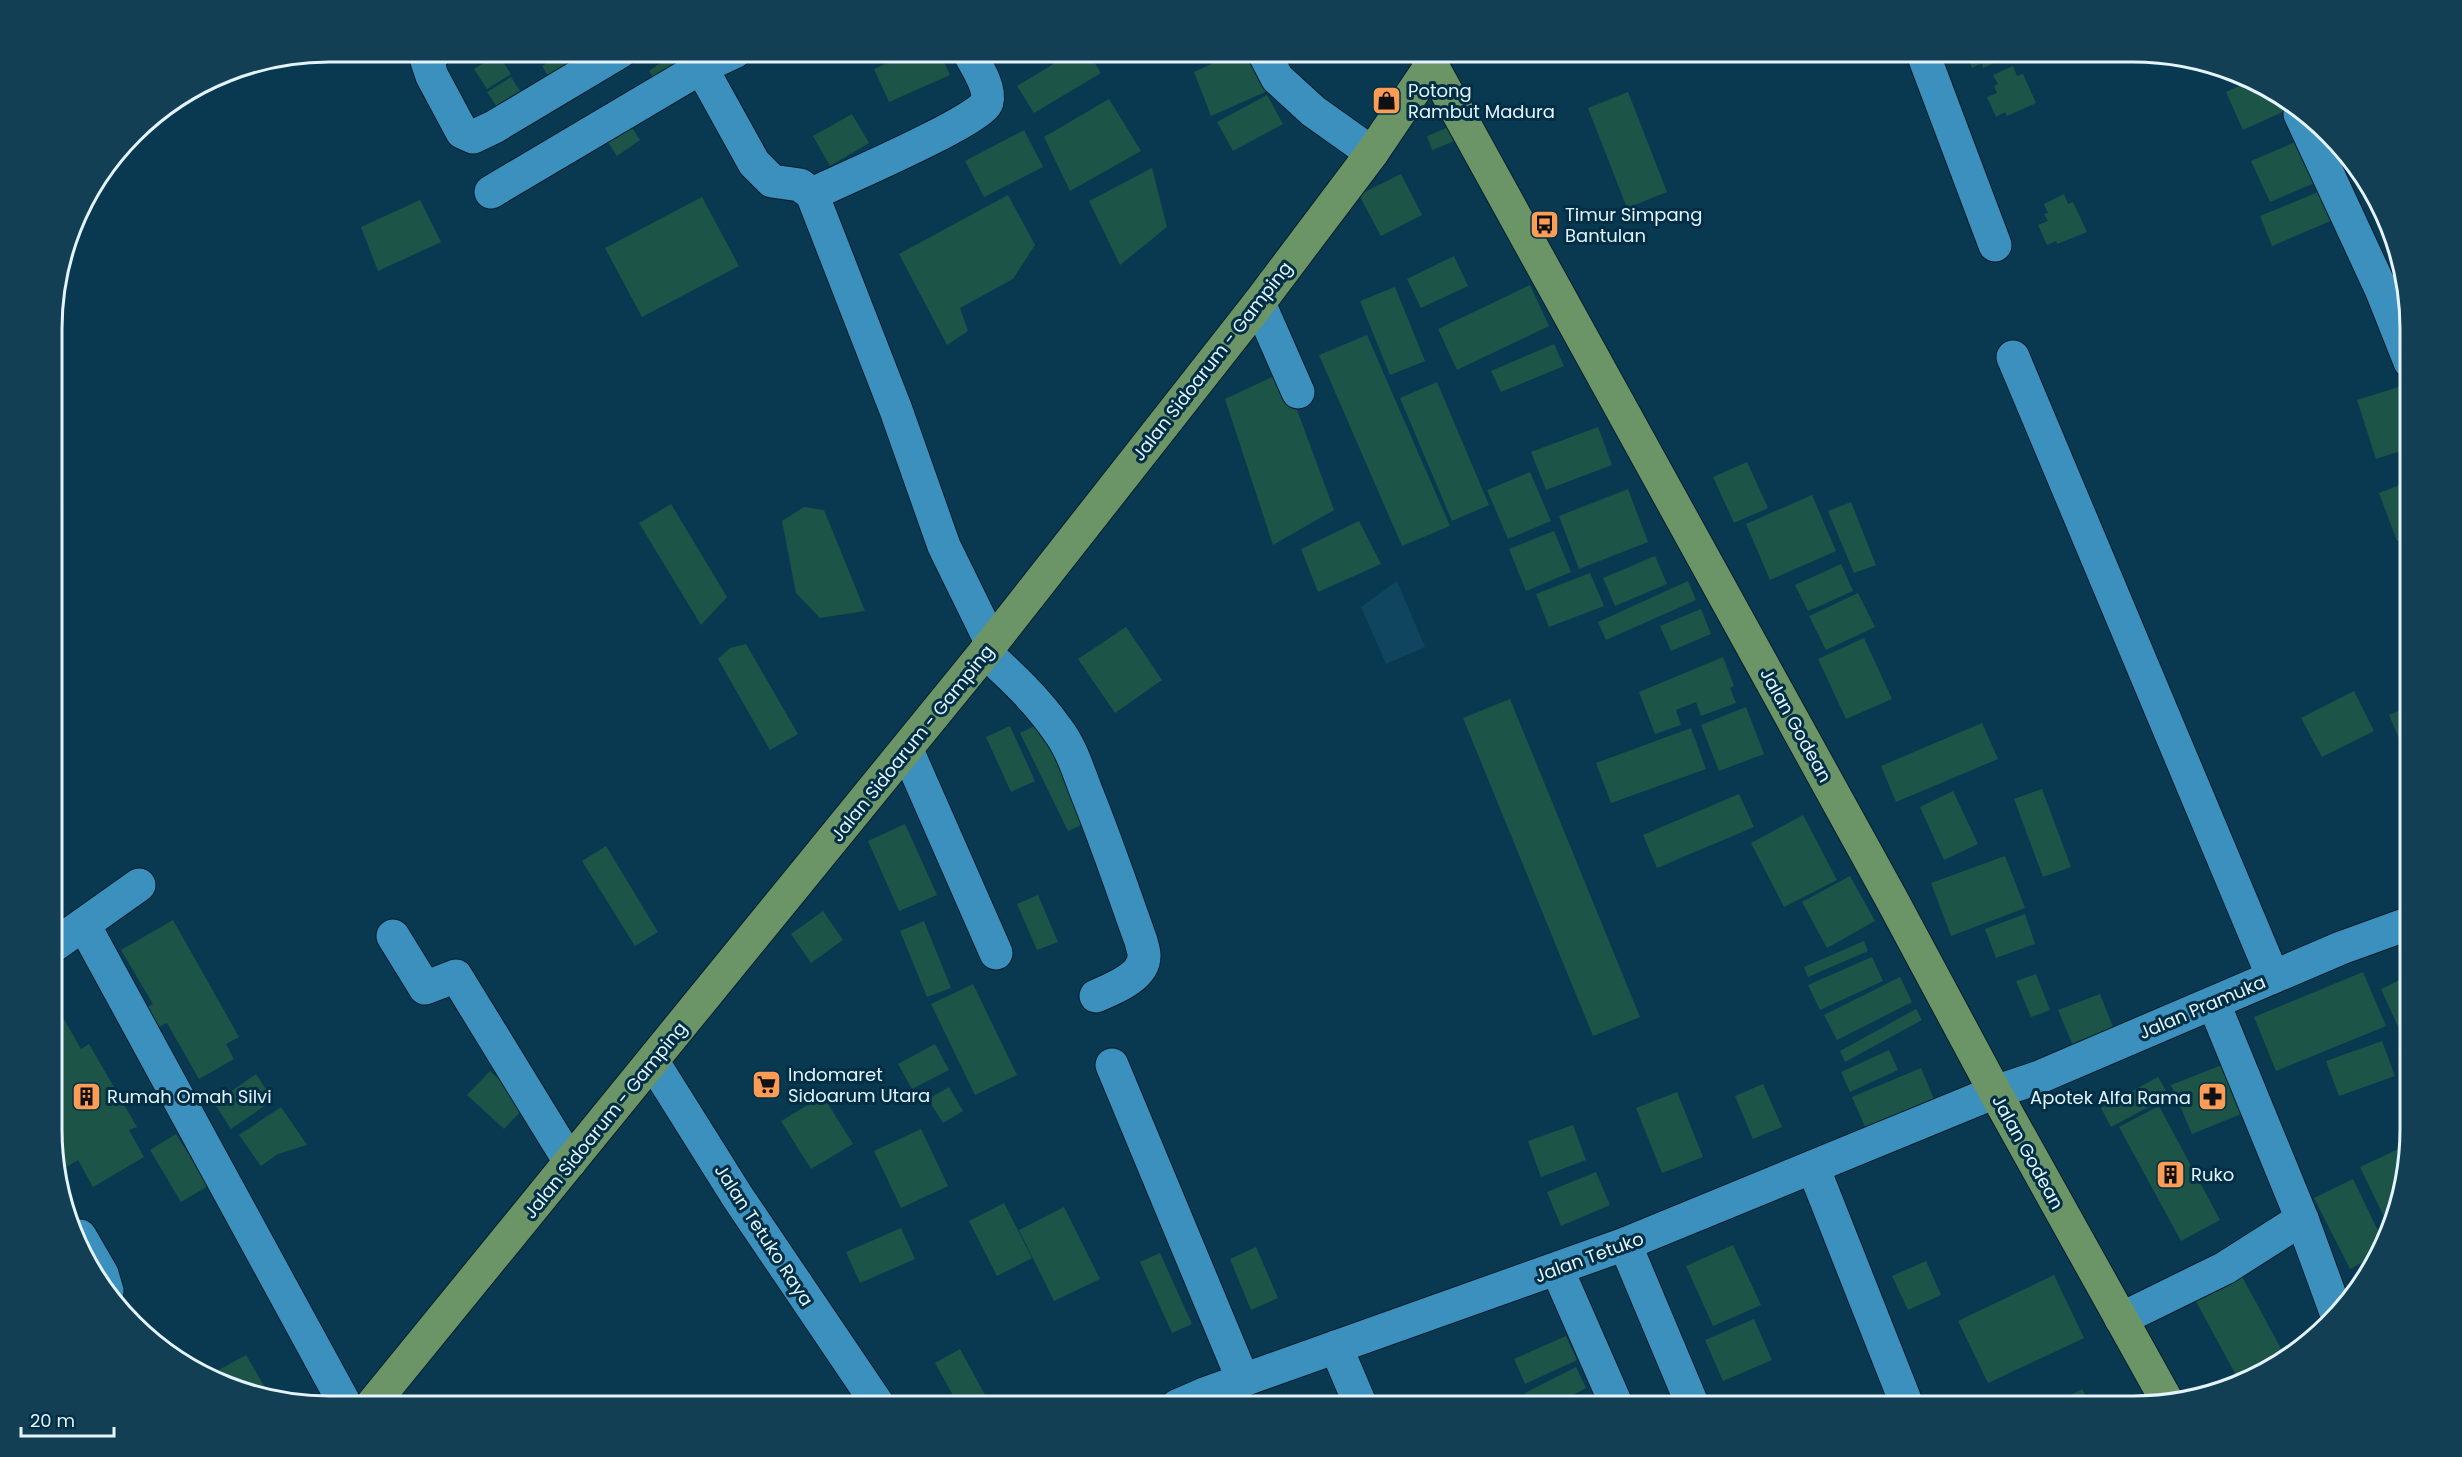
<svg xmlns="http://www.w3.org/2000/svg" width="2462" height="1457" font-family="Poppins,sans-serif">
  <style>
    .built { fill: #0f455e }
    .building { fill: #1c5447 }
    .lines { fill: none; stroke-linecap: round; stroke-linejoin: round }
    .minor-casing { stroke: #041f2d; stroke-width: 35 }
    .major-casing { stroke: #041f2d; stroke-width: 35 }
    .minor { stroke: #3b90bd; stroke-width: 33 }
    .major { stroke: #6c9567; stroke-width: 33 }
    .labels { text-anchor: middle; dominant-baseline: central; stroke-width: 6; stroke-linejoin: round; paint-order: stroke }
    .poi-label { font-size: 18px; fill: #e4f4fe; stroke: #002f45; text-anchor: start }
    .street-label { font-size: 18px; fill: #e4f4fe; stroke: #002f45 }
    .rim { fill: none; stroke: #e4f4fe; stroke-width: 3 }
  </style>
  <rect width="100%" height="100%" fill="#093950"/>
  <polygon class="built" points="1397,581 1425,647 1386,664 1361,607"/>
  <g class="building">
    <polygon points="566,51 579,70 555,86 542,66"/>
    <polygon points="678,51 691,67 661,88 649,71"/>
    <polygon points="915,51 939,51 950,75 889,102 874,69"/>
    <polygon points="1075,51 1087,51 1101,73 1034,113 1017,86"/>
    <polygon points="1239,51 1256,51 1274,88 1211,116 1194,72"/>
    <polygon points="1965,51 2010,51 2012,55 1983,68 1982,63 1972,68"/>
    <polygon points="498,54 511,74 487,89 474,69"/>
    <polygon points="2013,66 2017,76 2023,74 2036,103 2007,116 2005,112 1996,117 1987,97 1997,93 1994,86 1998,84 1993,75"/>
    <polygon points="511,77 524,97 500,112 487,92"/>
    <polygon points="2253,80 2273,88 2285,100 2289,109 2243,130 2226,92"/>
    <polygon points="1628,92 1667,192 1627,208 1588,108"/>
    <polygon points="1267,95 1283,124 1233,151 1217,122"/>
    <polygon points="1109,99 1141,151 1070,191 1044,137"/>
    <polygon points="852,114 869,143 830,166 813,136"/>
    <polygon points="627,120 640,140 617,156 604,136"/>
    <polygon points="1451,126 1457,140 1432,150 1427,136"/>
    <polygon points="1024,130 1043,167 984,197 965,161"/>
    <polygon points="2300,140 2319,181 2270,202 2251,161"/>
    <polygon points="1152,168 1167,227 1120,265 1089,201"/>
    <polygon points="1401,174 1422,215 1381,236 1359,195"/>
    <polygon points="2323,190 2335,219 2272,246 2260,216"/>
    <polygon points="2064,194 2068,204 2073,202 2087,232 2057,244 2056,241 2047,245 2038,225 2048,221 2044,214 2048,213 2044,204"/>
    <polygon points="1008,195 1035,245 1013,279 960,308 968,331 947,345 899,254"/>
    <polygon points="702,197 739,266 642,317 605,248"/>
    <polygon points="420,200 441,242 378,271 361,227"/>
    <polygon points="1454,256 1468,286 1421,308 1407,279"/>
    <polygon points="1530,285 1549,326 1457,370 1438,329"/>
    <polygon points="1395,287 1425,361 1390,375 1360,301"/>
    <polygon points="1367,335 1450,526 1402,546 1319,355"/>
    <polygon points="1554,344 1564,366 1501,392 1491,371"/>
    <polygon points="1283,372 1334,510 1273,545 1225,399"/>
    <polygon points="1437,382 1489,505 1452,521 1400,398"/>
    <polygon points="2405,385 2410,401 2410,448 2376,459 2357,400"/>
    <polygon points="1598,427 1612,465 1546,490 1531,452"/>
    <polygon points="1747,462 1768,508 1734,523 1713,477"/>
    <polygon points="1530,472 1551,521 1508,539 1487,490"/>
    <polygon points="2410,481 2410,536 2397,541 2379,493"/>
    <polygon points="1628,489 1648,542 1579,569 1559,516"/>
    <polygon points="1812,495 1836,551 1770,580 1746,524"/>
    <polygon points="1851,502 1876,565 1854,573 1828,511"/>
    <polygon points="671,504 727,597 701,625 639,523"/>
    <polygon points="804,507 824,510 865,611 820,618 796,593 782,521"/>
    <polygon points="1359,521 1381,564 1318,592 1301,549"/>
    <polygon points="1554,531 1571,572 1526,591 1509,549"/>
    <polygon points="2410,551 2410,587 2399,555"/>
    <polygon points="1655,556 1667,584 1615,606 1603,578"/>
    <polygon points="1841,564 1853,591 1808,611 1795,585"/>
    <polygon points="1590,573 1604,606 1549,627 1536,594"/>
    <polygon points="1688,581 1696,600 1606,640 1598,622"/>
    <polygon points="1858,593 1875,627 1826,650 1809,616"/>
    <polygon points="1701,609 1711,634 1671,651 1660,626"/>
    <polygon points="1126,627 1162,680 1115,713 1078,659"/>
    <polygon points="1864,638 1892,699 1846,719 1818,659"/>
    <polygon points="746,644 798,734 770,750 718,659 730,648"/>
    <polygon points="1723,657 1734,686 1730,688 1736,703 1701,716 1696,702 1676,710 1681,725 1655,734 1639,692"/>
    <polygon points="2354,691 2374,731 2322,757 2301,718"/>
    <polygon points="1510,699 1640,1017 1593,1036 1463,718"/>
    <polygon points="2410,706 2410,764 2389,715"/>
    <polygon points="1746,707 1764,754 1719,771 1701,725"/>
    <polygon points="1045,721 1092,820 1068,831 1020,733"/>
    <polygon points="1982,723 1998,759 1896,802 1881,766"/>
    <polygon points="1010,726 1035,781 1011,792 986,737"/>
    <polygon points="1691,728 1706,769 1611,803 1596,763"/>
    <polygon points="2042,789 2071,867 2043,877 2014,799"/>
    <polygon points="1953,791 1978,844 1944,860 1920,807"/>
    <polygon points="1739,794 1754,827 1657,868 1643,835"/>
    <polygon points="1803,815 1837,880 1784,907 1751,843"/>
    <polygon points="905,824 937,895 899,911 868,841"/>
    <polygon points="606,846 658,932 635,946 582,861"/>
    <polygon points="2005,856 2025,908 1951,936 1931,883"/>
    <polygon points="1850,876 1875,921 1827,948 1802,902"/>
    <polygon points="1038,895 1058,942 1037,950 1017,904"/>
    <polygon points="823,911 843,940 811,963 791,934"/>
    <polygon points="2025,914 2035,944 1996,958 1985,929"/>
    <polygon points="173,920 239,1037 226,1044 234,1059 199,1079 167,1023 156,1028 145,1008 153,1004 121,950"/>
    <polygon points="924,921 951,988 927,997 900,931"/>
    <polygon points="1864,941 1868,951 1808,977 1804,967"/>
    <polygon points="1872,957 1883,981 1820,1010 1808,985"/>
    <polygon points="2363,972 2386,1026 2276,1071 2254,1017"/>
    <polygon points="2036,974 2050,1010 2031,1017 2016,981"/>
    <polygon points="2410,975 2410,1053 2381,989"/>
    <polygon points="1900,977 1912,1002 1837,1040 1824,1015"/>
    <polygon points="973,984 1017,1075 975,1095 931,1004"/>
    <polygon points="2100,994 2115,1032 2074,1048 2058,1010"/>
    <polygon points="53,1000 81,1049 89,1044 137,1127 129,1130 144,1157 93,1187 78,1160 65,1168 53,1148"/>
    <polygon points="1916,1009 1922,1020 1845,1062 1840,1051"/>
    <polygon points="2382,1041 2395,1076 2339,1096 2326,1061"/>
    <polygon points="935,1044 949,1070 912,1089 898,1064"/>
    <polygon points="1889,1050 1898,1070 1850,1092 1841,1072"/>
    <polygon points="2232,1061 2251,1110 2192,1134 2171,1085"/>
    <polygon points="1921,1068 1938,1109 1870,1138 1852,1097"/>
    <polygon points="490,1071 527,1105 504,1129 467,1095"/>
    <polygon points="256,1074 273,1100 231,1129 214,1103"/>
    <polygon points="2158,1077 2169,1096 2111,1127 2101,1108"/>
    <polygon points="1763,1084 1782,1127 1753,1139 1735,1096"/>
    <polygon points="949,1087 963,1111 943,1123 928,1099"/>
    <polygon points="1677,1092 1703,1157 1662,1173 1636,1108"/>
    <polygon points="823,1096 853,1144 811,1169 781,1121"/>
    <polygon points="2159,1106 2220,1220 2181,1241 2119,1127"/>
    <polygon points="281,1107 307,1145 278,1154 261,1166 239,1135"/>
    <polygon points="1573,1125 1586,1160 1541,1177 1528,1141"/>
    <polygon points="921,1129 948,1186 901,1208 874,1151"/>
    <polygon points="176,1134 208,1186 181,1202 150,1150"/>
    <polygon points="2409,1144 2410,1147 2387,1223 2360,1167"/>
    <polygon points="1596,1172 1610,1205 1561,1226 1547,1192"/>
    <polygon points="2353,1179 2382,1239 2377,1255 2350,1269 2314,1198"/>
    <polygon points="1004,1203 1032,1258 997,1276 969,1221"/>
    <polygon points="1064,1207 1100,1279 1054,1301 1019,1230"/>
    <polygon points="901,1228 915,1259 860,1283 846,1252"/>
    <polygon points="1733,1245 1761,1305 1713,1326 1686,1266"/>
    <polygon points="1256,1247 1278,1298 1251,1310 1230,1259"/>
    <polygon points="1160,1253 1192,1324 1172,1333 1140,1262"/>
    <polygon points="1926,1261 1941,1295 1908,1310 1892,1276"/>
    <polygon points="2238,1269 2286,1358 2273,1369 2238,1379 2192,1294"/>
    <polygon points="2054,1275 2084,1338 1988,1383 1958,1321"/>
    <polygon points="1754,1319 1772,1360 1723,1381 1705,1340"/>
    <polygon points="1566,1336 1577,1360 1525,1384 1514,1359"/>
    <polygon points="960,1349 991,1406 959,1406 935,1363"/>
    <polygon points="246,1355 270,1396 268,1398 256,1396 208,1376"/>
    <polygon points="1576,1367 1586,1388 1552,1406 1531,1406 1525,1393"/>
    <polygon points="2082,1389 2091,1405 2052,1405"/>
  </g>
  <g class="lines">
    <defs>
      <g id="minor">
        <polyline points="436,51 427,61 432,76 462,132 473,137 494,127 621,51"/>
        <polyline points="692,51 754,163 772,181 800,185 812,194 896,410 944,546 992,644"/>
        <polyline points="1263,51 1277,78 1313,111 1372,153"/>
        <polyline points="1922,51 1995,245"/>
        <polyline points="2300,114 2381,289 2410,362"/>
        <polyline points="491,192 702,67 736,51"/>
        <path d="M812,194c25,-12 170,-74 175,-92 4,-15 -12,-38 -19,-51"/>
        <polyline points="1259,303 1298,392"/>
        <polyline points="2013,357 2273,977"/>
        <path d="M985,652c26,24 52,48 72,77 14,18 21,41 29,62 20,49 37,100 55,150 1,5 3,10 3,14 1,22 -32,34 -48,41"/>
        <polyline points="907,750 996,953"/>
        <polyline points="84,925 346,1406"/>
        <polyline points="393,936 425,988 456,976 570,1162"/>
        <polyline points="53,946 139,885"/>
        <polyline points="2214,1004 2302,1219 2337,1315"/>
        <polyline points="653,1062 737,1196 879,1406"/>
        <polyline points="1112,1065 1243,1380"/>
        <polyline points="1813,1167 1907,1405"/>
        <polyline points="80,1236 102,1274 107,1291"/>
        <polyline points="1625,1244 1693,1406"/>
        <polyline points="1557,1269 1617,1406"/>
        <polyline points="2121,1319 2225,1268 2302,1219"/>
        <polyline points="1336,1347 1361,1406"/>
        <polyline points="1177,1406 1207,1393 1625,1244 1995,1092 2037,1078 2341,948 2410,923"/>
      </g>
      <g id="major">
        <polyline points="1424,51 1891,898 1995,1092 2167,1401"/>
        <polyline points="371,1406 985,652 1259,303 1372,153 1432,64"/>
      </g>
    </defs>
    <use href="#minor" class="minor-casing"/>
    <use href="#major" class="major-casing"/>
    <use href="#minor" class="minor"/>
    <use href="#major" class="major"/>
  </g>
  <defs>
    <symbol id="shop-square" viewBox="-11 -11 22 22"><rect x="-9" y="-9" width="18" height="18" rx="4" fill="#fd9c55" stroke="#002f45"/><path d="M-5-2.5h2.3a2.7 3.5 0 0 1 5.4 0H5L5.5 6h-11ZM-1.5-2.5h3a1.5 2.3 0 0 0-3 0Z" fill="#111"/></symbol>
    <symbol id="bus-square" viewBox="-11 -11 22 22"><rect x="-9" y="-9" width="18" height="18" rx="4" fill="#fd9c55" stroke="#002f45"/><path d="M-5-6H5V4H4V6H2V4H-2V6H-4V4H-5ZM-3.5-4V0h7V-4ZM-3.5 1.2v1.5H-2V1.2ZM2 1.2v1.5H3.5V1.2Z" fill="#111"/></symbol>
    <symbol id="supermarket-square" viewBox="-11 -11 22 22"><rect x="-9" y="-9" width="18" height="18" rx="4" fill="#fd9c55" stroke="#002f45"/><path d="M-6-5.5h2.5l.6 2H6L4.5 2H-2.5L-4.4-4H-6ZM-1.5 3.2a1.3 1.3 0 1 0 .1 0ZM3 3.2a1.3 1.3 0 1 0 .1 0Z" fill="#111"/></symbol>
    <symbol id="building-square" viewBox="-11 -11 22 22"><rect x="-9" y="-9" width="18" height="18" rx="4" fill="#fd9c55" stroke="#002f45"/><path d="M-4-6H4V6H1V3H-1V6H-4ZM-2.5-4.3h1.7v1.8h-1.7ZM.8-4.3h1.7v1.8H.8ZM-2.5-1h1.7V.8h-1.7ZM.8-1h1.7V.8H.8Z" fill="#111"/></symbol>
    <symbol id="pharmacy-square" viewBox="-11 -11 22 22"><rect x="-9" y="-9" width="18" height="18" rx="4" fill="#fd9c55" stroke="#002f45"/><path d="M-2-6h4v4h4v4h-4v4h-4v-4h-4v-4h4Z" fill="#111"/></symbol>
  </defs>
  <g fill-rule="evenodd">
    <use href="#shop-square" x="1370" y="84" width="33" height="33"/>
    <use href="#bus-square" x="1528" y="208" width="33" height="33"/>
    <use href="#supermarket-square" x="750" y="1068" width="33" height="33"/>
    <use href="#building-square" x="70" y="1080" width="33" height="33"/>
    <use href="#pharmacy-square" x="2196" y="1080" width="33" height="33"/>
    <use href="#building-square" x="2154" y="1158" width="33" height="33"/>
  </g>
  <g class="labels">
    <g class="poi-label">
      <text x="1408" y="90">Potong<tspan x="1408" dy="21">Rambut Madura</tspan></text>
      <text x="1565" y="214">Timur Simpang<tspan x="1565" dy="21">Bantulan</tspan></text>
      <text x="788" y="1074">Indomaret<tspan x="788" dy="21">Sidoarum Utara</tspan></text>
      <text x="107" y="1096">Rumah Omah Silvi</text>
      <text x="2191" y="1097" text-anchor="end">Apotek Alfa Rama</text>
      <text x="2191" y="1174">Ruko</text>
    </g>
    <g class="street-label">
      <text transform="translate(1212 361) rotate(-52)">Jalan Sidoarum - Gamping</text>
      <text transform="translate(1796 725) rotate(61)">Jalan Godean</text>
      <text transform="translate(912 743) rotate(-51)">Jalan Sidoarum - Gamping</text>
      <text transform="translate(2202 1007) rotate(-23)">Jalan Pramuka</text>
      <text transform="translate(605 1120) rotate(-51)">Jalan Sidoarum - Gamping</text>
      <text transform="translate(2028 1152) rotate(61)">Jalan Godean</text>
      <text transform="translate(764 1235) rotate(57)">Jalan Tetuko Raya</text>
      <text transform="translate(1589 1257) rotate(-20)">Jalan Tetuko</text>
    </g>
  </g>
  <path d="M0 0H2462V1457H0ZM329 62H2133A267 267 0 0 1 2400 329V1129A267 267 0 0 1 2133 1396H329A267 267 0 0 1 62 1129V329A267 267 0 0 1 329 62Z" fill="#123f54" fill-rule="evenodd"/>
  <path class="rim" d="M329 62H2133A267 267 0 0 1 2400 329V1129A267 267 0 0 1 2133 1396H329A267 267 0 0 1 62 1129V329A267 267 0 0 1 329 62Z"/>
  <path d="M21 1427v9h93v-9" fill="none" stroke="#e4f4fe" stroke-width="3"/>
  <text x="30" y="1427" font-size="18" fill="#e4f4fe" stroke="#002f45" stroke-width="4.5" paint-order="stroke">20 m</text>
</svg>
